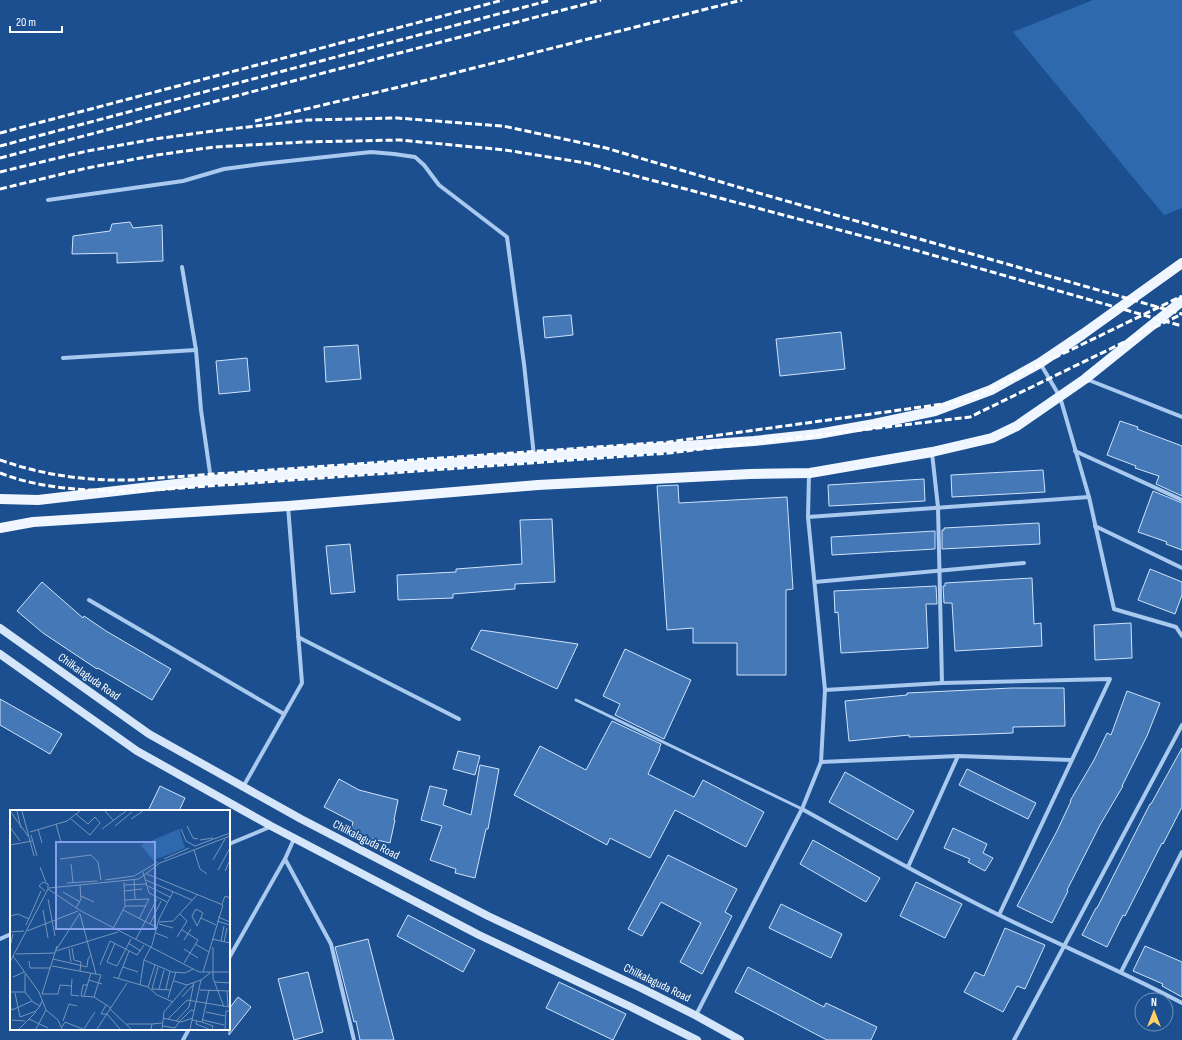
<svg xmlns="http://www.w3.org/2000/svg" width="1182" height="1040" font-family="'Sofia Sans Condensed',sans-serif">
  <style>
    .green { fill: #2e69ad }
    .building { fill: #4478b7; stroke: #cfe3fa }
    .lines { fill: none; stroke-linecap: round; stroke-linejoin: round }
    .lane { stroke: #a9c9ee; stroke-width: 3 }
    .street { stroke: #a9c9ee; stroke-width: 4 }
    .secondary { stroke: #d6e6fa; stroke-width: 8 }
    .primary { stroke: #f0f6ff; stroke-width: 10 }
    .rail { stroke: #fff; stroke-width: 3; stroke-dasharray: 7 3; stroke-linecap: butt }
    .labels { text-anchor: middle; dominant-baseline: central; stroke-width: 3.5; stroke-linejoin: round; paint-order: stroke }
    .street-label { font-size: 12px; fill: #fff; stroke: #1b4f8f }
    .inset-road { fill: none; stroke: #7695bc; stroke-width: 1 }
    .view { fill: #839eea; fill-opacity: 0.15; stroke: #839eea; stroke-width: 2 }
    .inset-edge { fill: none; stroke: #fff; stroke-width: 2 }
  </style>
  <rect width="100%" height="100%" fill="#1b4f8f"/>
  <polygon class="green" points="1093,0 1182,0 1182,208 1164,215 1013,32"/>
  <g class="building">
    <polygon points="130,222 133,228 162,225 163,261 117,263 117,253 72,254 73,236 110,231 112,224"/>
    <polygon points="571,315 573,335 545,338 543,317"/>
    <polygon points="841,332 845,369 780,376 776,339"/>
    <polygon points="358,345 361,379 326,382 324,347"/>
    <polygon points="247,358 250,391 219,394 216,361"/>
    <polygon points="1120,421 1138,427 1137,429 1182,446 1182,496 1156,484 1159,476 1135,468 1136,466 1107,455"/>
    <polygon points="1043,470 1045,492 952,497 951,475"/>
    <polygon points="924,479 925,501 829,506 828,485"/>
    <polygon points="678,485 679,503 787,497 793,589 786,590 786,675 737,675 737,643 693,643 693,628 667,630 657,486"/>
    <polygon points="1153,491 1182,503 1182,550 1166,544 1167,542 1138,532"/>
    <polygon points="552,519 555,582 515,584 515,589 453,594 453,598 398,600 397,575 456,572 456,569 522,564 520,520"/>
    <polygon points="1039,523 1040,544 942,549 942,530 944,530 944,528"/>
    <polygon points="935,531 935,549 832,555 831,537"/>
    <polygon points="350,544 355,592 331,594 326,546"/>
    <polygon points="1150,569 1182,582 1182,595 1175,614 1138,600"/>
    <polygon points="1032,578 1034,624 1041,623 1042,646 955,651 952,603 944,603 943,586 945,586 945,583"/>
    <polygon points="42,582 83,618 84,616 106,631 171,669 152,700 98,668 97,669 43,633 17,611"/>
    <polygon points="936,586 937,604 926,604 928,648 841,653 838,612 835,613 834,591"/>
    <polygon points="1131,623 1132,658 1095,660 1094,625"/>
    <polygon points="481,630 578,644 557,689 471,649"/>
    <polygon points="625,649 691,680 664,739 615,715 620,704 603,696"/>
    <polygon points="1012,688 1064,688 1065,726 1013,727 1013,733 909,737 909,735 849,741 845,701 907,695 907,693"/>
    <polygon points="1127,691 1160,703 1147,736 1122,786 1123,786 1100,825 1067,890 1068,891 1052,923 1017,906 1057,831 1071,801 1070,801 1094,760 1107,733 1111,735"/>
    <polygon points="0,699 62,734 50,754 0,725"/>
    <polygon points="612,721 661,744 659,749 660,749 648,774 694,797 703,780 764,812 746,847 675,810 650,858 610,838 607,845 514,795 540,746 586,770"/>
    <polygon points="1182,748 1182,807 1163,844 1162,843 1125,916 1123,915 1107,947 1082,935 1096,908 1097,908 1150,804 1151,804"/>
    <polygon points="458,751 480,756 475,775 453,769"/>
    <polygon points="480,765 499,769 488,829 486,829 475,878 455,873 456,869 430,860 442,826 421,820 430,786 447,790 443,805 471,815"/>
    <polygon points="967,769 1036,803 1028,819 959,785"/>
    <polygon points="845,772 914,811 897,840 829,802"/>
    <polygon points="339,779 359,790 398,800 394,820 395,820 390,843 350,834 353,822 324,807"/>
    <polygon points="160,786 185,798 179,811 148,811"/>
    <polygon points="953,828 987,844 983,853 993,858 985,871 968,862 970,859 944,848"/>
    <polygon points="813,840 880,878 866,902 800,864"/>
    <polygon points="668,855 737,889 725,912 732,916 702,974 680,962 701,923 661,902 642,936 628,929"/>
    <polygon points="916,882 962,904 945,938 900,916"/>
    <polygon points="781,904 842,934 831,958 769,928"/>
    <polygon points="408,915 475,950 463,972 397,936"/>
    <polygon points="1005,928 1045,945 1025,989 1017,986 1003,1012 964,992 975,972 984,976"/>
    <polygon points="368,939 381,990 394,1040 360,1040 356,1021 354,1022 335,947"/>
    <polygon points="1145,946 1182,962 1182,997 1162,986 1163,984 1133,971"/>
    <polygon points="748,967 824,1007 826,1003 877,1027 871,1040 827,1040 735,992"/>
    <polygon points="308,972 323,1032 294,1040 278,979"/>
    <polygon points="559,982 626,1014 613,1040 546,1008"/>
    <polygon points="238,997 251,1007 229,1035 229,1009"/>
  </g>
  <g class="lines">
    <polyline class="lane" points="576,700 802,809"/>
    <g class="street">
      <polyline points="48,200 183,181 224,169 261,164 371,152 394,154 415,157 424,165 439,185 507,237 524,364 534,456"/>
      <polyline points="182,267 196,350 201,410 211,480"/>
      <polyline points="63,358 196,350"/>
      <polyline points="1040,363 1060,397 1089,497 1114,609 1176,627 1182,636"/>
      <polyline points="1086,379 1182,417"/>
      <polyline points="1075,451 1182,500"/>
      <polyline points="932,453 938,507 942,683"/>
      <polyline points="808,517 1089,497"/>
      <polyline points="1095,526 1182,568"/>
      <polyline points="815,582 1024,563"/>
      <polyline points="89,600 284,714"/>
      <polyline points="298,637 459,719"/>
      <polyline points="825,690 942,683 1110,679 999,915"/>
      <polyline points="821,762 958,756 1071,760"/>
      <polyline points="243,787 302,683 288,506"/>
      <path d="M802,809c65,36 130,73 197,106 60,30 123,56 183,88"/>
      <polyline points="229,844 270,827"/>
      <polyline points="285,859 331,944 354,1040"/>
      <polyline points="908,867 958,756"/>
      <polyline points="0,939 11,934"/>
      <polyline points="229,958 285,859 294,839"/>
      <polyline points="1121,972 1182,852"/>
      <polyline points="696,1015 802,809 821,762 825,690 808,517 809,474"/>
      <polyline points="183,1040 189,1029"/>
      <polyline points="1014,1040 1182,725"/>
    </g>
    <g class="secondary">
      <polyline points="0,628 149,734 301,819 488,916 641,988 695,1015 740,1040"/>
      <polyline points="0,654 137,751 271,826 479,935 631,1007 697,1040"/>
    </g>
    <g class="primary">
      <polyline points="0,499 38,500 211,480 754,441 818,434 874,424 935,411 991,390 1040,363 1083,334 1182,263"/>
      <polyline points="0,528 33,522 288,506 538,485 750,474 810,473 932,452 992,438 1017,426 1085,379 1182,301"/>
    </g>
    <g class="rail">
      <polyline points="255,121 395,88 742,0"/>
      <polyline points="0,133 503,0"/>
      <polyline points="0,146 551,0"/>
      <polyline points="0,158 601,0"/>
      <polyline points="0,172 87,151 155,139 213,131 308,120 397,118 503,126 606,148 755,192 1182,314"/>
      <polyline points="0,189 87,168 157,155 214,147 304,142 400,140 505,150 586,163 697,192 911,249 1182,326"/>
      <path d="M0,460c43,15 85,21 130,20l539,-38 296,-41 217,-105"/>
      <path d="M0,473c44,17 92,18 139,18l530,-38 301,-36 212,-103"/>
    </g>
  </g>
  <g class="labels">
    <g class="street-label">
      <text transform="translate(89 677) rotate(35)">Chilkalaguda Road</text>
      <text transform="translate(366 840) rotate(27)">Chilkalaguda Road</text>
      <text transform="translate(657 983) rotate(26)">Chilkalaguda Road</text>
    </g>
  </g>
  <g transform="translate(10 810)">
    <rect width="220" height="220" fill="#1b4f8f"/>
    <path d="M169,19l6,19 -17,7 -15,5 -12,-15z" fill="#2e69ad"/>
    <path class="inset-road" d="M0,1l18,25M7,1l4,17M12,1l12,45M95,1l8,9M61,9l19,16 10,-12 -5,-6 -7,7 -12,-10M121,9l12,-8M46,14l5,18M105,16l17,-14M177,16l6,12 5,1M0,17l10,14M28,19l4,14M92,19l24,-18M171,19l5,12 9,5 35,-13M20,22l37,-11 13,-10M21,25l6,21M190,30l13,-2M0,35l22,-4M184,40l6,19 7,5M50,49l31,-4 7,7 3,18M154,49l25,-11M203,50l12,-21M61,54l2,18M30,57l6,15M208,60l12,-22M215,61l5,-11M133,62l6,21 18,9M137,64l76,31 -20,67M95,70l29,-4 24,-14M124,70l1,19M136,70l46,20M57,73l30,-2M114,75l23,-1M138,76l22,11M39,78l90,-9 21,-16 70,-27M38,79l33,22 118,61h31M114,81l18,-2M53,82l17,10M71,86l13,6M38,89l7,37M115,90l24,-1 -10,20M212,94l3,-8 5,2M115,96h21M66,98l5,-9 -1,-14M186,99l7,4 -6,13 -5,-10zM33,100l5,28M113,100l35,18M70,104l16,60M0,106l8,-2 11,5M208,107l12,5M191,108l15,7M207,111l13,4M149,112l14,-1 25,-27M140,114l11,-23M149,114l14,4M16,115l15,-34M104,117l11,-21 -1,-24M172,120l16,10 -14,23M17,121l51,-20M0,122l14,-1M146,123l12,5M167,127l10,-16 -7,-7M126,129l21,-40M202,129l18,4M174,130l7,-11M211,131l3,-15M214,132l3,-14M105,133l-8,19 10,4 14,-27M118,133l13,8M185,134l14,8M0,137l3,-13M203,137v31l11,29M62,138l2,12 7,2 -1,9M59,139l2,13M174,139l14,9M46,140l24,-37M46,141l62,-19M6,144l39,-1M3,146l26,36 7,18 12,10 4,9M43,149l34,8 1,-8 3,-4M134,150l28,12 13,1 8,-4M19,151l1,7h21M0,152l38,-73v-5l-5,-2 -4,4 6,5M90,155l10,-24 27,14 7,-10M42,156l49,9 -7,22M113,157l15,5M148,157l-6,22 19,1M15,164v18l8,10 7,4 2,-5M3,167l11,-5M103,167l35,10 9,8 16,7M62,169l-1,16 8,1M108,169l11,-28M79,170l13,4M164,171l13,4M205,172l15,1M77,175h-4l-2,11 13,1 17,11M130,175l4,-25 8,-15 7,-26 14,-27M138,177l7,-22M149,179l5,-19M156,179l4,-18M190,180l30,1M217,181l1,16M0,182h15M5,183l5,24 16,-6 4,-5M32,184l15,-48M32,184h16l2,-9 12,1M74,186l7,-23M172,187l12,-13M158,188l8,-26M96,195l-5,9h6l13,15M0,197l2,3 20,-9M100,199l21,20M196,202l19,4M153,208l18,4 12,-4M19,209l19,9M158,209l19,-19 43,7M2,210l13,1M182,210l10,2 7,-32M193,210l21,5M53,211l6,-17 8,2M166,211l13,-14 5,-25M187,211l-1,3 13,5M169,212l12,-12 3,1M192,212l11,4 -1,3M117,214h25M153,216l12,2 4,-6M52,217l3,-5 18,7M9,219l17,-17M26,219l10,-19M74,219l11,-17M87,219l30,-46M141,219l1,-5 10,-1M152,219l2,-17 23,-27 14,-5 9,-7M180,219l11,-49M215,219l1,-18h4"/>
    <path class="view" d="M46,32h99v87h-99z"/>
    <rect width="220" height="220" class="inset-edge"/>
  </g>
  <g transform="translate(1154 1012)"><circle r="19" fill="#1b4f8f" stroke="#7695bc"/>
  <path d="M0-3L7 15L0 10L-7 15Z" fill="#ffd166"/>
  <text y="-6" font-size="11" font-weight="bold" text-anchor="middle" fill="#ffffff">N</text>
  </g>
  <path d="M10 26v6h52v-6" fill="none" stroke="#ffffff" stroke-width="2"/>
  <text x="16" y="26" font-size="12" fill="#ffffff" stroke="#1b4f8f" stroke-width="3" paint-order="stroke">20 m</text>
</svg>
